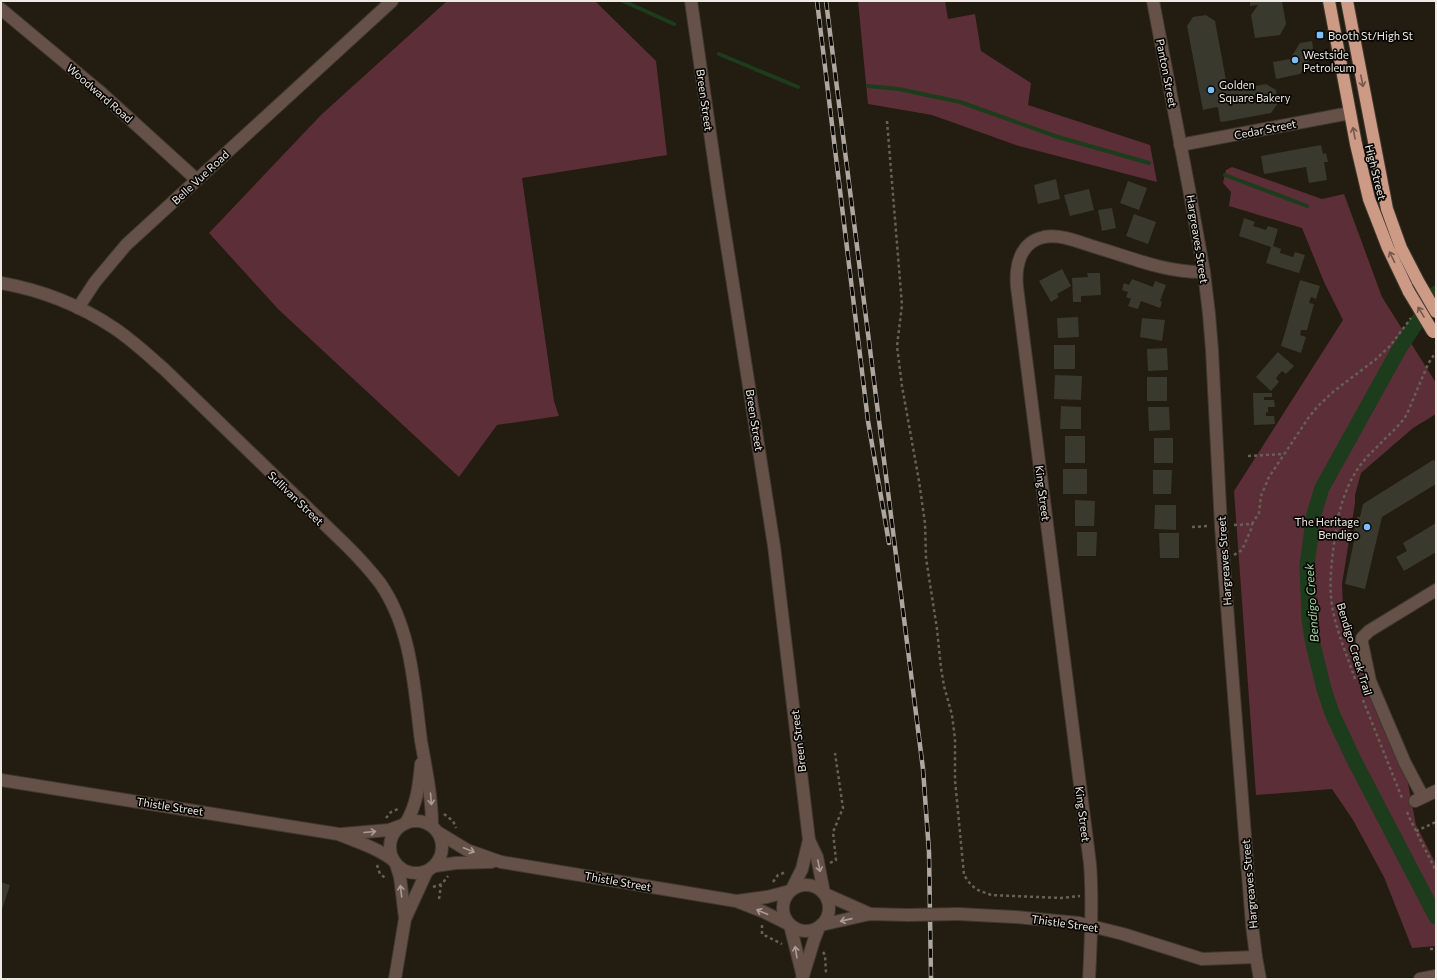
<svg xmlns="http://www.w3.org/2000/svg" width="1437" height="980" font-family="Commissioner,sans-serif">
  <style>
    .green { fill: #5c2e37 }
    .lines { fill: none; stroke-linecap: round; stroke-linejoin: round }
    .stream { stroke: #1c3c1c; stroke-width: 4 }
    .canal { stroke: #1c3c1c; stroke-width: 15 }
    .building { fill: #39392d }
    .minor-casing { stroke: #3f392e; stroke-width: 14 }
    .highway-casing { stroke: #3f392e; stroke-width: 14 }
    .path { stroke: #676057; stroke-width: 2.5; stroke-dasharray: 3 3; stroke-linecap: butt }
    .minor { stroke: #665149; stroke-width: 12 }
    .highway { stroke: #cd9a86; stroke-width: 12 }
    .rail-casing { stroke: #ada79f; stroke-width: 4.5 }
    .rail { stroke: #090704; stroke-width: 3; stroke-dasharray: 9; stroke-linecap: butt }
    .minor-bridge-casing { stroke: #3f392e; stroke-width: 14; stroke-linecap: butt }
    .highway-bridge-casing { stroke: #3f392e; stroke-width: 14; stroke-linecap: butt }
    .minor-bridge { stroke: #665149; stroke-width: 12 }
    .highway-bridge { stroke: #cd9a86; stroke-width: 12 }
    .oneway { stroke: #75584c }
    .oneway2 { stroke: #aa9d96 }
    .poi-dot { fill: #7abff8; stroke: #090704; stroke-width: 1.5 }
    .labels { text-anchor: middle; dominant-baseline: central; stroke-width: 3.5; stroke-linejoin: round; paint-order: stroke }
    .poi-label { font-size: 11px; fill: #eee9e2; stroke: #090704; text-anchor: start }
    .street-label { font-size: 11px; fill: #eee9e2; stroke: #090704 }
    .water-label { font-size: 12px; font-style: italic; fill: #a1d89e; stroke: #090704 }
  </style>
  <rect width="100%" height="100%" fill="#231c11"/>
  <g class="green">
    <polygon points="447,1 595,1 656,61 667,155 522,178 554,401 559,416 497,425 459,477 278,309 209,233 321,115"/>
    <polygon points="858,1 945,1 948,19 975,14 981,51 1031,83 1028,105 1150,145 1157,182 1019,146 932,115 868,104"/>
    <polygon points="1232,167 1322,199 1344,194 1382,297 1436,383 1436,414 1413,428 1361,473 1355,495 1355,503 1342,584 1343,609 1365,680 1407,778 1416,825 1436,864 1436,946 1412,948 1384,877 1353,820 1332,789 1256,795 1234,491 1343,320 1324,282 1302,228 1229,206 1231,192 1223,183 1226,170"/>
  </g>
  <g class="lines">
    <g class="stream">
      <polyline points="623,1 674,24"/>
      <polyline points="719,54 798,87"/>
      <polyline points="868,86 899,89 960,102 1058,137 1149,163"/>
      <polyline points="1225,175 1307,206"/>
    </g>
    <polyline class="canal" points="1436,293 1398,351 1322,488 1314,514 1307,565 1309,620 1313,644 1324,689 1332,713 1353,758 1436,917"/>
  </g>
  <g class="building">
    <polygon points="1250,1 1282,1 1286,24 1280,35 1255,38 1251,15 1258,5 1250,6"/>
    <polygon points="1206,15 1215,21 1228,91 1266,84 1276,90 1278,103 1271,113 1222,122 1220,121 1218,108 1217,107 1203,110 1187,26 1193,17"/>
    <polygon points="1312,41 1314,54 1300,74 1276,79 1273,62 1290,59 1300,43"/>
    <polygon points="1321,145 1323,154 1326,153 1328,162 1324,162 1327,180 1309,183 1306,167 1264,174 1261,156"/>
    <polygon points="1056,179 1060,199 1038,204 1034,185"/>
    <polygon points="1128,181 1147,188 1139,210 1120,203"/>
    <polygon points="1089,189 1094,210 1070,216 1064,195"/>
    <polygon points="1112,208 1116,228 1102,231 1098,210"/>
    <polygon points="1134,214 1156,222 1148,244 1126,236"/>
    <polygon points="1244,218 1255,222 1253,226 1266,230 1268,226 1278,229 1273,246 1281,249 1280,253 1293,257 1295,252 1305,255 1299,273 1266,263 1271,247 1239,236"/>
    <polygon points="1062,269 1071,286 1057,294 1059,297 1051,302 1039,281"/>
    <polygon points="1087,273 1100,273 1101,295 1081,296 1081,302 1073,302 1072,278 1088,277"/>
    <polygon points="1132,279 1153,287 1155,281 1166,285 1160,301 1162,302 1160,308 1141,301 1138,309 1128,306 1131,299 1126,297 1128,292 1122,290 1124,283 1129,285"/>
    <polygon points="1300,280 1320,286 1316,299 1311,297 1309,303 1314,304 1307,330 1301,330 1300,335 1306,337 1301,353 1281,346"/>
    <polygon points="1078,317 1079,337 1058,338 1057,318"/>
    <polygon points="1142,318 1165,320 1162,341 1140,337"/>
    <rect x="1054" y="345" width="21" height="24"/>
    <polygon points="1167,348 1168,370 1148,371 1147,349"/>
    <polygon points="1278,352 1294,366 1286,374 1282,371 1276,378 1279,382 1271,391 1256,377"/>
    <polygon points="1055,375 1082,376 1081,400 1054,399"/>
    <rect x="1147" y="377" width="20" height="24"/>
    <polygon points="1253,393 1272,393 1272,397 1264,397 1264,400 1274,400 1275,407 1268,407 1268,413 1266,412 1266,416 1274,416 1275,424 1254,425"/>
    <polygon points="1061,406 1081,407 1081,429 1060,429"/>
    <polygon points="1148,407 1169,407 1170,430 1149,431"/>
    <rect x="1065" y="436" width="20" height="27"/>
    <rect x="1154" y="438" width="19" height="25"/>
    <polygon points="1433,460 1434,461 1436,460 1436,484 1382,517 1365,589 1345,584 1355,536 1353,536 1357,517 1360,517 1363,504"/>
    <rect x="1063" y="469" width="24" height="25"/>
    <polygon points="1153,470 1172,470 1171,494 1153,494"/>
    <polygon points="1075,500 1095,501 1094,526 1075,526"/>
    <polygon points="1155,505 1176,505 1176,530 1154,529"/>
    <polygon points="1436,523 1436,552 1404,571 1396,557 1407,551 1403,543"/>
    <polygon points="1077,532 1097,532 1096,556 1077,556"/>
    <polygon points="1159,533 1179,533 1179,558 1160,558"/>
    <polygon points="1,882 10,885 1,913"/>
  </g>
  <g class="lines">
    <defs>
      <g id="minor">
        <polyline points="691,1 719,195 774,546 809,840 817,857 824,893"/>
        <polyline points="1153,1 1189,189 1204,272 1209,314 1212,350 1221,526 1228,619 1252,925 1256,957 1260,979"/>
        <polyline points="1,9 98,90 197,180"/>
        <polyline points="1180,145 1350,113"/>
        <path d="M1,283c40,7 80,23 113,45 18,12 34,27 50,41l183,177c12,12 23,24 33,37 32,46 34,104 41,158 5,28 11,56 11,85"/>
        <polyline points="78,308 95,282 126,245 392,1"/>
        <path d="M1,780l337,54c19,8 40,14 56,27"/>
        <polyline points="1423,797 1405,763 1370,681 1362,643 1362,638 1369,631 1436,590"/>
        <polyline points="1415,801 1436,791"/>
        <circle cx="416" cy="847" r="26"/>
        <path d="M406,823c11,-19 13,-38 15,-59"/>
        <polyline points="439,833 467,850 501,862 736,901 764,912 788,924"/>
        <polyline points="342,834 389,830 400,826"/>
        <polyline points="396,864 400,877 405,918"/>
        <polyline points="435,866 456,863 492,862"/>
        <circle cx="806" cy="908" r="23"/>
        <polyline points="792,889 802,869 809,840"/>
        <polyline points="825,894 870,914"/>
        <polyline points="737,901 767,897 790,891"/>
        <polyline points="958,914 1015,917 1079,923 1123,934 1202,959 1256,957"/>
        <polyline points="790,925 803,977"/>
        <polyline points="821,925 870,914 908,915"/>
        <polyline points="395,979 405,919 427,871"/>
        <polyline points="802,979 814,940 819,927"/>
        <path d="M1089,979c2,-37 4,-78 1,-115l-73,-577c-2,-21 3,-45 27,-50 17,-3 35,5 51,10 35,10 71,26 109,25"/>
        <polyline points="1420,979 1436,976"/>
      </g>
      <g id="highway">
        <polyline points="1329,1 1356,144 1369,199 1388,248 1409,292"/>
        <polyline points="1347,1 1387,209 1401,248 1418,281"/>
      </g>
    </defs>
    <use href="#minor" class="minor-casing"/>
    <use href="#highway" class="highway-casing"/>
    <g class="path">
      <polyline points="887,121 902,305 897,346 902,386 919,481 925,523 926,558 937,629 941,668 944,686 952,715 955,739 955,780 964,875 971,885 978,890 991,895 1061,898 1080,896"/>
      <polyline points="1248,456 1284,454"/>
      <polyline points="1234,525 1252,524 1259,513 1261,496 1269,477 1309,417 1318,406 1334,391 1375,360 1390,346 1411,318"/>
      <polyline points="1192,527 1209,526"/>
      <polyline points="1234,555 1242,550 1252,527 1252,524"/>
      <path d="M1355,679c-9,-27 -22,-55 -24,-83 -2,-24 3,-50 6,-74 4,-18 10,-37 20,-52 6,-10 15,-18 23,-26 9,-10 20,-18 27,-30l21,-50 8,-12"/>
      <polyline points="1363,700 1402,798"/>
      <polyline points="1407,812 1410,819 1436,871"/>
      <polyline points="444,814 453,821 456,828"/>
      <polyline points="386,818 391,812 398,809"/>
      <polyline points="1416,831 1436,822"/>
      <polyline points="830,863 836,860 833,832 843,808 835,753"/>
      <polyline points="377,865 380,874 387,879"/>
      <polyline points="773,882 778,875 786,872"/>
      <polyline points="433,887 442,884 448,876"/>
      <polyline points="439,899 441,885"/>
      <polyline points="762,925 762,934 782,944"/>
      <polyline points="1430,949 1436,949"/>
      <polyline points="823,952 825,955 826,973"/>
    </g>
    <use href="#minor" class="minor"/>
    <use href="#highway" class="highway"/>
    <defs>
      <g id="rail">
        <polyline points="817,1 868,421 889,543"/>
        <polyline points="826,1 923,769 929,852 931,979"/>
      </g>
    </defs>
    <use href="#rail" class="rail-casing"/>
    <use href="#rail" class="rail"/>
    <defs>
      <polyline id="minor-bridge" points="908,915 958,914"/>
      <g id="highway-bridge">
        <polyline points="1418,281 1436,312"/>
        <polyline points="1409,292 1433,332"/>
      </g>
    </defs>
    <use href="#minor-bridge" class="minor-bridge-casing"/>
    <use href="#highway-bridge" class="highway-bridge-casing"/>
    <use href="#minor-bridge" class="minor-bridge"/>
    <use href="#highway-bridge" class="highway-bridge"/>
  </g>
  <defs><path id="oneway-shaft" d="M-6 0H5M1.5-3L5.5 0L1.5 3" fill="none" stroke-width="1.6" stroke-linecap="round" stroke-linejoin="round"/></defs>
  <g class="oneway">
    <use href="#oneway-shaft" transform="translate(1362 81) rotate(79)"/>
    <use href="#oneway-shaft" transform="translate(1354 133) rotate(-101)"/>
    <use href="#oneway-shaft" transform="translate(1392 257) rotate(-116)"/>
    <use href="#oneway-shaft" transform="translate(1421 312) rotate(-121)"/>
  </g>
  <g class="oneway2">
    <use href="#oneway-shaft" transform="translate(431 799) rotate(85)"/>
    <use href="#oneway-shaft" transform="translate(370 832) rotate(-5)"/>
    <use href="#oneway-shaft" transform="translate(469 850) rotate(22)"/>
    <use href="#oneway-shaft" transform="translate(819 866) rotate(79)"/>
    <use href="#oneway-shaft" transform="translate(401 891) rotate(-97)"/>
    <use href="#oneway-shaft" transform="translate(762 912) rotate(-157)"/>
    <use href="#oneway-shaft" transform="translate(846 920) rotate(167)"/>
    <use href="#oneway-shaft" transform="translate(796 952) rotate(-99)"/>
  </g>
  <g class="poi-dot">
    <rect x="1316" y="31" width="8" height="8" rx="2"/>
    <circle cx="1295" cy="60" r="4"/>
    <circle cx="1211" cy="90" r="4"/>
    <circle cx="1367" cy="527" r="4"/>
  </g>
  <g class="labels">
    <g class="poi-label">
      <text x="1328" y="35">Booth St/High St</text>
      <text x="1303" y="54">Westside<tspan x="1303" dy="13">Petroleum</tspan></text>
      <text x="1219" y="84">Golden<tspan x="1219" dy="13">Square Bakery</tspan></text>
      <text x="1359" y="521" text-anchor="end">The Heritage<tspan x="1359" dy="13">Bendigo</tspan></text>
    </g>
    <g class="street-label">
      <text transform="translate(1167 73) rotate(79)">Panton Street</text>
      <text transform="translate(100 93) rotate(41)">Woodward Road</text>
      <text transform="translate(705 100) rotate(82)">Breen Street</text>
      <text transform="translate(1265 129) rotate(-11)">Cedar Street</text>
      <text transform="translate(1376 172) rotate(76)">High Street</text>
      <text transform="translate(200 177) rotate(-43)">Belle Vue Road</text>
      <text transform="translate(1198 239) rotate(81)">Hargreaves Street</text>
      <text transform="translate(755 420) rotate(81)">Breen Street</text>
      <text transform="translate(1043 493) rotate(83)">King Street</text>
      <text transform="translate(296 498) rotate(44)">Sullivan Street</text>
      <text transform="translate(1224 561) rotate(-94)">Hargreaves Street</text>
      <text transform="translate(1355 649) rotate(73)">Bendigo Creek Trail</text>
      <text transform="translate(798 741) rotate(-97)">Breen Street</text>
      <text transform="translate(170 806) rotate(9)">Thistle Street</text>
      <text transform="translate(1083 814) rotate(83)">King Street</text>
      <text transform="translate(618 881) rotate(10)">Thistle Street</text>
      <text transform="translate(1249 884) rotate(-95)">Hargreaves Street</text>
      <text transform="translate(1065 923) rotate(8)">Thistle Street</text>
    </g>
    <g class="water-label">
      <text transform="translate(1311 603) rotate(-94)">Bendigo Creek</text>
    </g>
  </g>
  <rect width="1437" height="980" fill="none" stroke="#eee9e2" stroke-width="4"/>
</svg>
